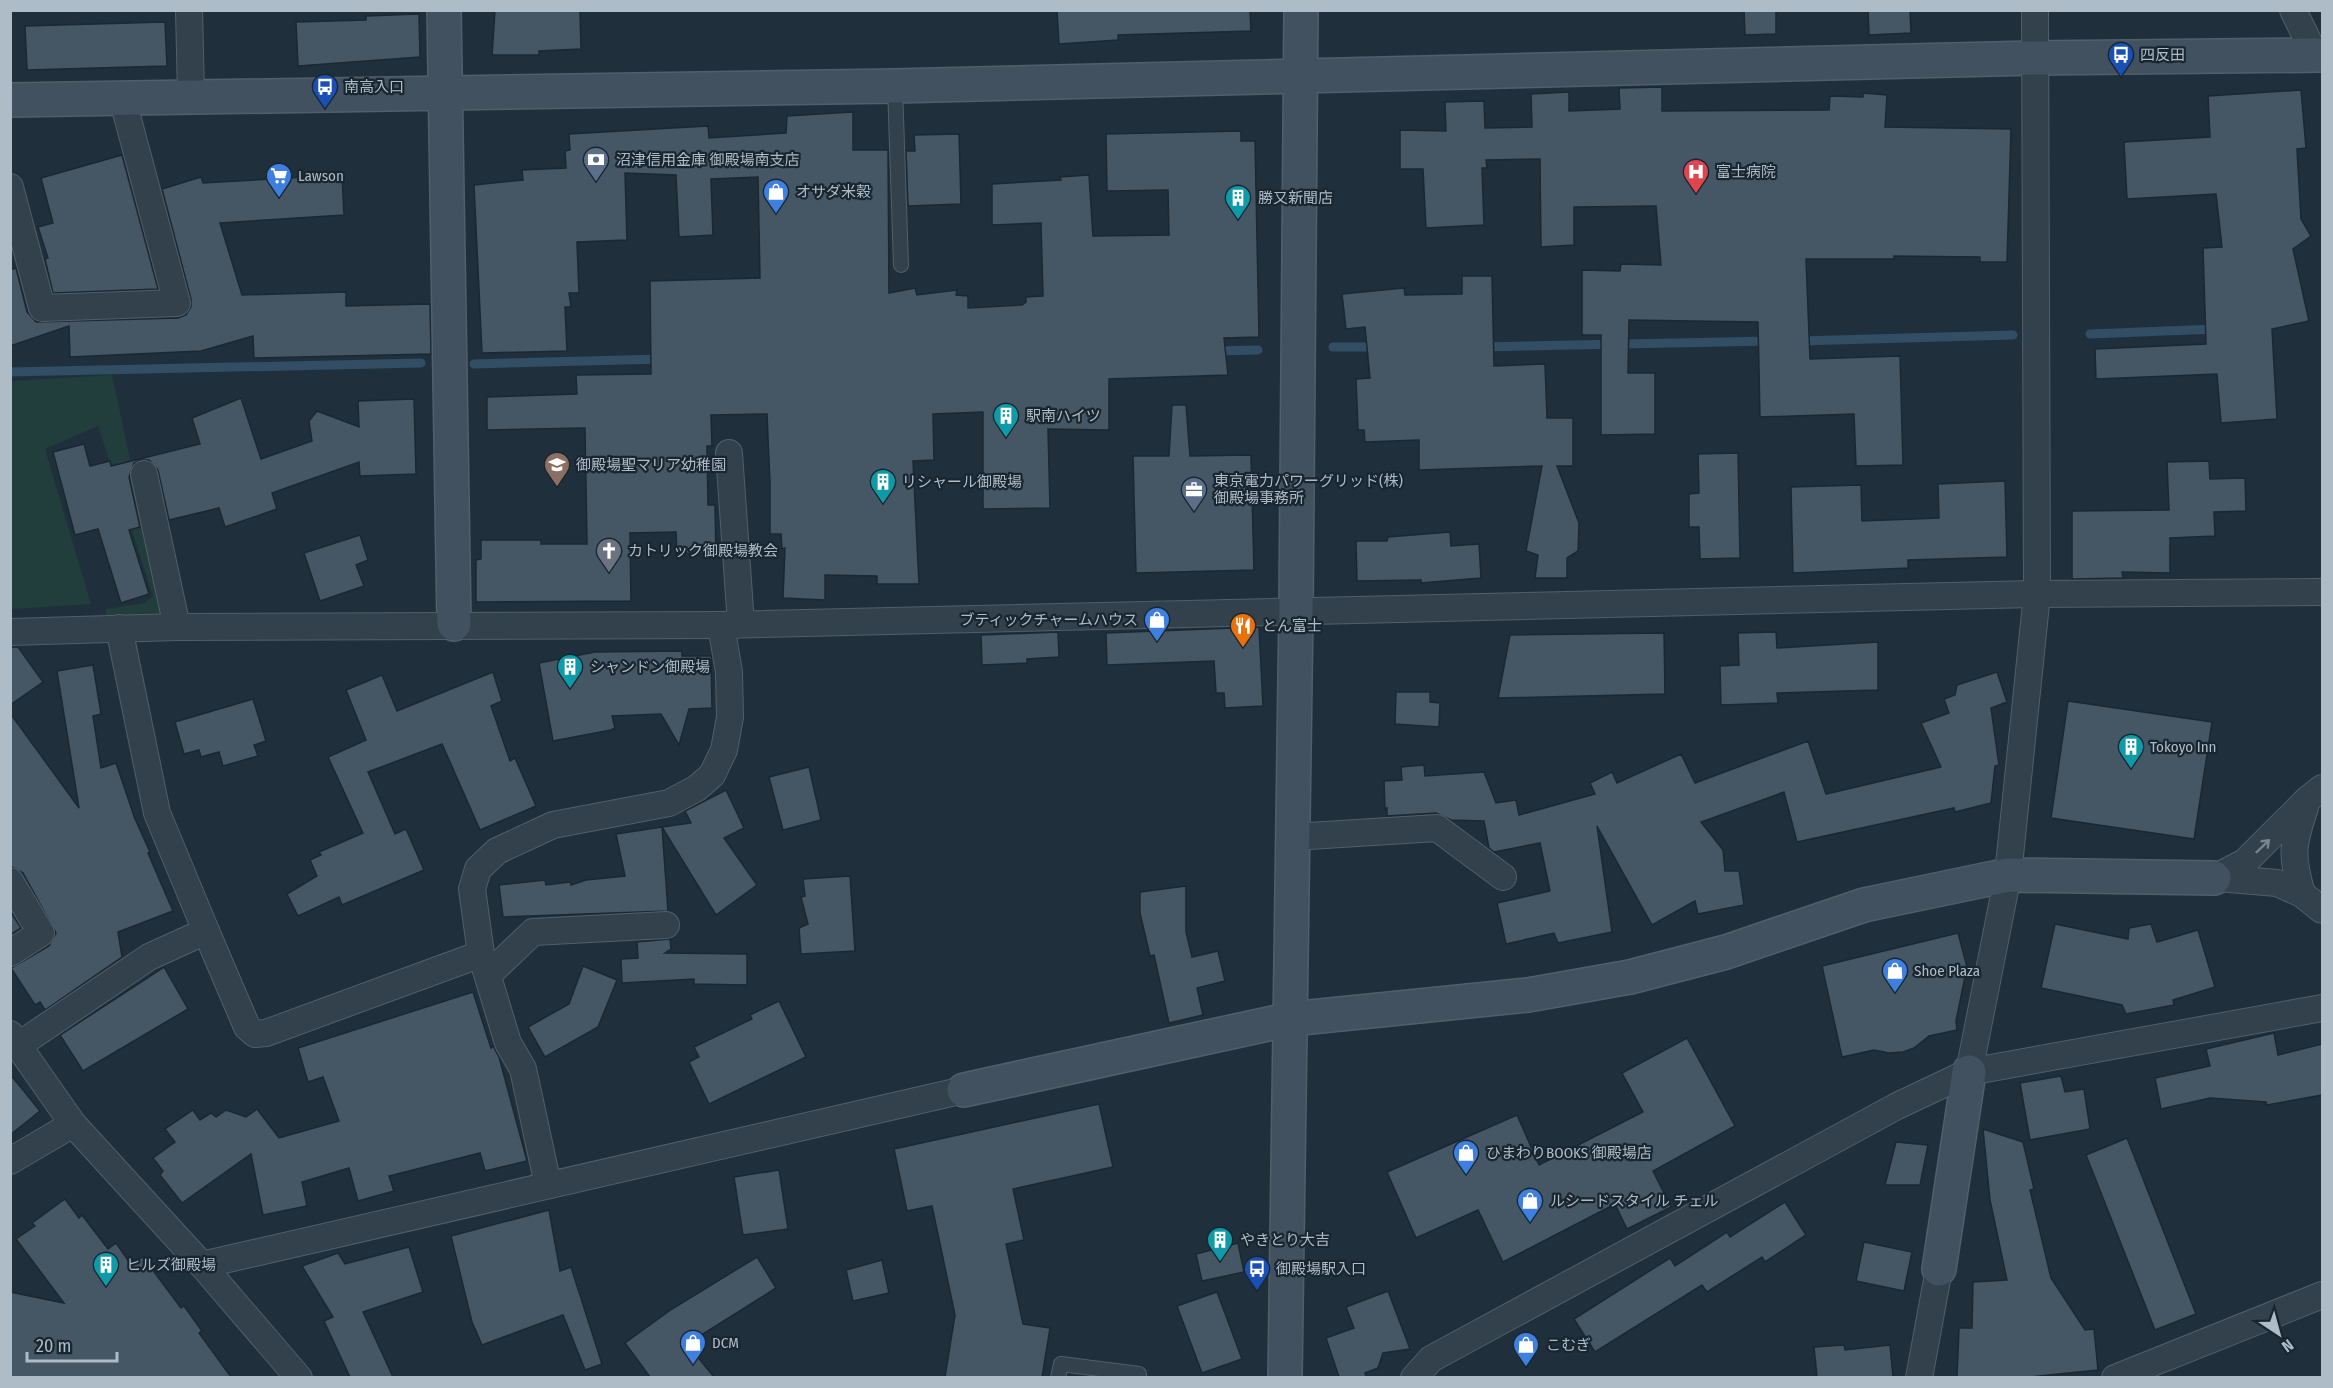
<svg xmlns="http://www.w3.org/2000/svg" width="2333" height="1388" font-family="'Fira Sans Condensed','Noto Sans JP',sans-serif">
  <style>
    .green { fill: #213d3c }
    .lines { fill: none; stroke-linecap: round; stroke-linejoin: round }
    .stream { stroke: #314e65; stroke-width: 9 }
    .building { fill: #455765; stroke: #1b2832; stroke-width: 1.5 }
    .lane-casing { stroke: #515f6a; stroke-width: 16 }
    .street-casing { stroke: #515f6a; stroke-width: 28 }
    .secondary-casing { stroke: #515f6a; stroke-width: 36 }
    .lane { stroke: #33414c; stroke-width: 14 }
    .street { stroke: #33414c; stroke-width: 26 }
    .secondary { stroke: #41515f; stroke-width: 33 }
    .oneway { stroke: #778590 }
    .labels { text-anchor: middle; dominant-baseline: central; stroke-width: 4.5; stroke-linejoin: round; paint-order: stroke }
    .poi-label { font-size: 15px; fill: #aebcc8; stroke: #192630; text-anchor: start }
  </style>
  <rect width="100%" height="100%" fill="#1f303c"/>
  <polygon class="green" points="112,375 164,618 106,616 106,609 145,603 153,596 98,426 45,449 91,604 11,609 11,381"/>
  <g class="lines">
    <g class="stream">
      <polyline points="2090,334 2216,329"/>
      <polyline points="1799,341 2013,335"/>
      <polyline points="1333,347 1378,347"/>
      <polyline points="1481,347 1771,341"/>
      <polyline points="1216,351 1258,350"/>
      <polyline points="474,364 662,359"/>
      <polyline points="10,372 421,363"/>
    </g>
  </g>
  <g class="building">
    <polygon points="495,10 580,10 581,49 539,51 539,55 492,55"/>
    <polygon points="1250,10 1251,31 1118,35 1118,40 1059,44 1057,11"/>
    <polygon points="1744,10 1776,10 1776,34 1745,35"/>
    <polygon points="1868,10 1910,10 1911,33 1869,35"/>
    <polygon points="419,14 420,57 298,66 296,22 366,20 366,16"/>
    <polygon points="165,22 167,66 27,70 25,26"/>
    <polygon points="1662,87 1662,111 1829,110 1830,96 1863,97 1863,93 1887,95 1885,127 2011,129 2007,262 1980,262 1980,257 1894,256 1894,259 1806,259 1810,359 1900,356 1903,465 1856,466 1854,414 1760,417 1758,322 1629,320 1628,373 1655,373 1655,434 1601,435 1601,335 1582,335 1582,270 1620,271 1621,264 1661,265 1656,206 1574,207 1574,245 1541,247 1540,159 1486,160 1487,168 1482,168 1484,225 1426,228 1423,169 1400,169 1400,130 1446,131 1445,102 1484,101 1485,128 1532,127 1531,94 1569,92 1569,111 1620,109 1619,88"/>
    <polygon points="2301,90 2306,148 2297,149 2301,219 2311,236 2293,249 2309,321 2272,329 2277,419 2221,423 2217,374 2096,379 2095,349 2206,344 2203,248 2222,247 2216,194 2127,199 2124,142 2210,137 2208,96"/>
    <polygon points="853,112 853,150 888,150 889,293 915,288 917,295 957,290 956,295 968,296 968,308 1022,305 1026,302 1026,297 1043,296 1041,223 992,225 992,184 1061,180 1060,177 1089,175 1093,236 1169,235 1168,190 1107,191 1106,134 1241,131 1241,141 1255,141 1259,337 1224,338 1228,375 1109,379 1109,430 1048,429 1050,508 983,509 983,412 933,414 934,460 913,461 919,584 877,584 877,576 825,575 825,600 783,598 785,548 782,549 781,534 770,534 770,483 767,414 711,415 712,446 707,446 708,505 715,505 716,554 677,553 676,532 630,533 631,601 476,602 476,560 481,559 481,540 541,540 541,544 587,544 585,428 487,430 487,397 577,394 576,375 651,374 650,281 760,278 758,177 711,179 713,235 679,237 676,175 625,173 627,240 577,242 579,293 569,293 571,307 565,307 567,351 482,353 474,185 523,180 522,170 566,168 565,151 570,150 569,134 708,126 709,138 786,133 787,116"/>
    <polygon points="959,134 961,204 908,206 906,151 915,151 914,135"/>
    <polygon points="122,155 158,289 53,293 45,259 48,258 38,227 53,223 41,178"/>
    <polygon points="342,175 344,215 220,223 242,295 346,292 346,306 430,304 431,354 254,358 253,336 201,351 70,357 69,326 10,346 10,270 16,268 27,312 36,322 178,318 186,315 191,307 191,299 162,189 201,177 203,183"/>
    <polygon points="1462,276 1492,276 1494,366 1545,364 1547,418 1573,418 1573,466 1557,466 1579,523 1578,551 1567,558 1567,578 1535,578 1538,555 1526,551 1542,466 1419,470 1419,440 1365,442 1364,430 1358,430 1356,379 1370,378 1365,327 1346,329 1342,294 1404,288 1405,295 1462,294"/>
    <polygon points="241,398 261,459 312,441 309,421 317,411 359,427 358,401 414,399 416,474 360,476 359,462 272,493 277,509 225,527 219,508 169,520 158,470 149,460 140,460 134,463 129,477 140,527 129,530 149,594 121,603 98,529 75,535 53,452 84,444 90,466 110,461 111,466 200,444 192,418"/>
    <polygon points="1172,405 1186,405 1190,456 1251,455 1254,570 1136,573 1133,456 1169,456"/>
    <polygon points="1738,453 1740,558 1700,559 1699,527 1689,527 1689,494 1699,493 1698,454"/>
    <polygon points="2209,461 2210,479 2245,478 2246,511 2214,512 2215,536 2170,538 2170,573 2122,572 2123,578 2072,579 2072,511 2169,510 2167,462"/>
    <polygon points="2005,481 2007,557 1908,560 1908,568 1793,573 1791,487 1861,485 1862,521 1939,518 1938,484"/>
    <polygon points="1450,532 1451,546 1479,544 1481,578 1421,583 1421,580 1357,581 1356,541 1387,541 1388,537"/>
    <polygon points="360,535 368,560 356,565 364,586 320,601 304,553"/>
    <polygon points="1259,627 1263,706 1225,708 1224,693 1216,693 1214,661 1107,665 1106,633"/>
    <polygon points="1058,632 1059,657 1027,659 1027,663 982,665 981,635"/>
    <polygon points="1776,632 1777,648 1878,642 1878,690 1777,693 1778,703 1721,705 1720,666 1739,665 1738,633"/>
    <polygon points="1664,633 1665,694 1498,698 1510,635"/>
    <polygon points="10,647 18,647 43,682 10,705"/>
    <polygon points="682,651 682,656 711,656 712,708 689,709 679,745 661,714 612,716 615,728 611,730 553,741 539,663 595,652"/>
    <polygon points="93,665 101,714 93,716 101,768 116,763 135,819 150,852 148,853 173,911 118,932 122,957 45,1010 40,1002 35,1005 11,968 49,946 56,933 23,873 10,866 10,713 79,808 57,671"/>
    <polygon points="493,672 502,701 491,706 510,761 515,758 536,806 480,830 442,744 368,772 395,834 406,829 424,870 342,905 339,897 298,916 287,894 317,876 310,860 321,855 319,852 363,833 328,757 366,740 346,690 382,675 397,711"/>
    <polygon points="1997,672 2007,702 1991,708 1999,765 1995,766 1991,803 1955,812 1954,808 1797,842 1784,792 1701,822 1723,850 1725,871 1739,871 1744,905 1698,914 1695,901 1652,925 1597,826 1612,932 1558,943 1554,933 1506,944 1497,903 1550,891 1540,843 1494,852 1489,848 1484,821 1451,820 1436,813 1387,816 1387,808 1385,809 1384,781 1402,780 1401,767 1424,765 1425,776 1484,772 1496,803 1516,800 1519,815 1595,794 1590,783 1612,772 1617,783 1681,754 1695,783 1808,741 1826,794 1941,767 1921,723 1949,713 1944,699 1955,695 1957,685"/>
    <polygon points="1396,692 1430,692 1430,702 1440,703 1439,727 1395,724"/>
    <polygon points="253,699 266,741 254,745 258,756 223,766 219,752 201,757 199,750 184,754 175,722"/>
    <polygon points="2068,701 2212,722 2194,839 2051,818"/>
    <polygon points="809,767 821,820 783,830 769,777"/>
    <polygon points="726,790 744,828 724,838 757,885 716,915 662,827 691,823 685,811"/>
    <polygon points="662,827 668,911 503,917 499,885 545,880 546,885 570,882 571,885 586,880 625,876 616,834"/>
    <polygon points="850,876 855,951 801,954 799,928 808,924 801,897 805,896 803,879"/>
    <polygon points="1186,886 1186,932 1192,957 1218,951 1225,981 1197,988 1203,1015 1169,1023 1154,955 1150,956 1140,913 1140,892"/>
    <polygon points="10,911 21,928 10,935"/>
    <polygon points="2055,924 2128,939 2129,928 2151,924 2157,942 2198,930 2215,987 2173,1000 2174,1005 2126,1014 2122,1005 2041,988"/>
    <polygon points="1958,933 1967,967 1956,1021 1957,1030 1929,1036 1914,1048 1903,1052 1889,1053 1874,1050 1842,1057 1822,966"/>
    <polygon points="670,939 671,949 665,953 747,954 747,985 694,984 694,979 622,983 621,959 638,958 637,942"/>
    <polygon points="583,966 617,980 598,1027 545,1057 528,1027 569,1004"/>
    <polygon points="164,967 188,1009 83,1071 60,1035"/>
    <polygon points="473,992 491,1048 493,1046 499,1057 527,1161 485,1171 480,1153 389,1176 394,1191 358,1201 349,1168 302,1182 307,1206 263,1215 251,1154 182,1203 160,1175 163,1171 153,1158 175,1142 165,1129 193,1110 200,1120 211,1113 216,1117 226,1110 246,1117 257,1109 279,1138 339,1121 323,1077 308,1082 298,1048"/>
    <polygon points="779,1001 806,1057 709,1104 689,1062 699,1057 694,1047 752,1019 750,1015"/>
    <polygon points="2274,1033 2278,1055 2322,1044 2322,1095 2267,1105 2266,1102 2210,1098 2161,1109 2155,1078 2210,1066 2206,1049"/>
    <polygon points="1687,1038 1735,1126 1653,1171 1671,1207 1627,1229 1615,1204 1503,1262 1478,1210 1416,1238 1387,1172 1517,1115 1539,1165 1643,1112 1622,1073"/>
    <polygon points="10,1074 40,1111 10,1135"/>
    <polygon points="2061,1076 2065,1092 2084,1089 2090,1129 2030,1140 2020,1083"/>
    <polygon points="1099,1104 1113,1167 1013,1189 1024,1240 1006,1244 1023,1324 1050,1328 1042,1377 945,1377 955,1315 932,1206 907,1211 894,1149"/>
    <polygon points="1983,1129 2023,1142 2034,1189 2030,1190 2051,1278 2085,1330 2094,1329 2098,1370 2029,1377 1957,1377 1959,1328 1972,1328 1973,1282 2007,1280 1990,1200"/>
    <polygon points="2127,1138 2196,1314 2155,1330 2086,1155"/>
    <polygon points="1896,1142 1928,1145 1920,1185 1885,1185"/>
    <polygon points="779,1170 788,1229 743,1235 734,1177"/>
    <polygon points="65,1199 79,1218 82,1215 108,1249 116,1243 130,1263 143,1257 181,1308 184,1306 202,1331 199,1333 231,1377 10,1377 10,1292 64,1303 16,1239 35,1226 32,1223"/>
    <polygon points="1785,1202 1806,1235 1765,1262 1762,1257 1707,1292 1702,1285 1595,1352 1574,1319 1670,1258 1675,1266 1727,1232 1730,1237"/>
    <polygon points="549,1210 560,1271 571,1267 602,1364 585,1370 563,1315 482,1345 472,1322 451,1236"/>
    <polygon points="1864,1242 1912,1252 1904,1291 1856,1281"/>
    <polygon points="1238,1243 1244,1272 1202,1281 1196,1254"/>
    <polygon points="409,1247 423,1292 363,1312 393,1377 350,1377 324,1321 333,1317 302,1266 338,1253 345,1264"/>
    <polygon points="757,1257 776,1288 687,1344 714,1377 650,1377 625,1343 672,1309"/>
    <polygon points="882,1260 889,1293 853,1301 846,1270"/>
    <polygon points="1388,1291 1410,1349 1383,1353 1378,1368 1365,1373 1366,1377 1339,1377 1326,1338 1354,1328 1346,1307"/>
    <polygon points="1217,1292 1242,1359 1202,1373 1177,1306"/>
    <polygon points="1844,1345 1845,1350 1890,1345 1893,1377 1817,1377 1814,1347"/>
  </g>
  <g class="lines">
    <defs>
      <g id="lane">
        <polyline points="895,86 901,265"/>
        <polyline points="1058,1378 1061,1364 1139,1374 1137,1378"/>
      </g>
      <g id="street">
        <polyline points="189,10 191,95"/>
        <polyline points="2293,10 2315,55"/>
        <polyline points="10,187 42,308 177,303 122,97"/>
        <polyline points="729,453 741,624"/>
        <polyline points="144,474 177,627"/>
        <polyline points="10,632 177,627 721,625 2037,594 2322,592"/>
        <polyline points="1293,837 1437,828 1503,877"/>
        <polyline points="2214,878 2245,862 2308,799 2322,788"/>
        <polyline points="2218,878 2277,883 2302,894 2322,910"/>
        <polyline points="10,881 41,933 10,953"/>
        <path d="M2302,894c-11,-38 -10,-49 3,-86"/>
        <polyline points="206,931 247,1027 255,1034 266,1033 481,954"/>
        <polyline points="488,975 533,932 666,925"/>
        <polyline points="10,1034 73,1124 202,1265 299,1378"/>
        <polyline points="19,1045 149,957 206,931 157,813 119,628"/>
        <polyline points="1969,1072 2008,875 2037,594 2035,10"/>
        <polyline points="10,1161 73,1124"/>
        <polyline points="548,1185 523,1069 508,1043 481,954 472,889 478,869 497,851 553,825 669,803 697,788 712,775 724,750 730,717 729,672 721,625"/>
        <polyline points="202,1265 964,1090"/>
        <polyline points="1414,1378 1431,1359 1897,1106 1969,1072 2322,1008"/>
        <polyline points="1919,1378 1939,1269"/>
        <polyline points="2115,1378 2322,1295"/>
      </g>
      <g id="secondary">
        <polyline points="444,10 454,624"/>
        <polyline points="10,100 895,86 2034,58 2322,55"/>
        <polyline points="964,1090 1291,1019 1528,995 1630,977 1726,952 1864,905 2008,875 2214,878"/>
        <polyline points="1939,1269 1969,1072"/>
        <polyline points="1285,1378 1296,610 1301,10"/>
      </g>
    </defs>
    <use href="#lane" class="lane-casing"/>
    <use href="#street" class="street-casing"/>
    <use href="#secondary" class="secondary-casing"/>
    <use href="#lane" class="lane"/>
    <use href="#street" class="street"/>
    <use href="#secondary" class="secondary"/>
  </g>
  <defs><path id="oneway-shaft" d="M-6 0H5M1.5-3L5.5 0L1.5 3" fill="none" stroke-width="1.6" stroke-linecap="round" stroke-linejoin="round" transform="scale(1.5)"/></defs>
  <use class="oneway" href="#oneway-shaft" transform="translate(2263 846) rotate(-44)"/>
  <defs>
    <symbol id="bus-pin" viewBox="-11 -11 22 30"><path d="M0 17L-7.5 6A9.5 9.5 0 1 1 7.5 6Z" fill="#1a4fb4" stroke="#192630"/><path d="M-5-6H5V4H4V6H2V4H-2V6H-4V4H-5ZM-3.5-4V0h7V-4ZM-3.5 1.2v1.5H-2V1.2ZM2 1.2v1.5H3.5V1.2Z" fill="#fff"/></symbol>
    <symbol id="bank-pin" viewBox="-11 -11 22 30"><path d="M0 17L-7.5 6A9.5 9.5 0 1 1 7.5 6Z" fill="#5c6f8a" stroke="#192630"/><path d="M-6-4H6V4H-6ZM0-2.3a2.3 2.3 0 1 0 0 4.6a2.3 2.3 0 1 0 0-4.6Z" fill="#fff"/></symbol>
    <symbol id="hospital-pin" viewBox="-11 -11 22 30"><path d="M0 17L-7.5 6A9.5 9.5 0 1 1 7.5 6Z" fill="#e0444e" stroke="#192630"/><path d="M-5-5h3v3.5h4V-5h3V5h-3V1.5h-4V5h-3Z" fill="#fff"/></symbol>
    <symbol id="supermarket-pin" viewBox="-11 -11 22 30"><path d="M0 17L-7.5 6A9.5 9.5 0 1 1 7.5 6Z" fill="#3f7fe0" stroke="#192630"/><path d="M-6-5.5h2.5l.6 2H6L4.5 2H-2.5L-4.4-4H-6ZM-1.5 3.2a1.3 1.3 0 1 0 .1 0ZM3 3.2a1.3 1.3 0 1 0 .1 0Z" fill="#fff"/></symbol>
    <symbol id="shop-pin" viewBox="-11 -11 22 30"><path d="M0 17L-7.5 6A9.5 9.5 0 1 1 7.5 6Z" fill="#3f7fe0" stroke="#192630"/><path d="M-5-2.5h2.3a2.7 3.5 0 0 1 5.4 0H5L5.5 6h-11ZM-1.5-2.5h3a1.5 2.3 0 0 0-3 0Z" fill="#fff"/></symbol>
    <symbol id="building-pin" viewBox="-11 -11 22 30"><path d="M0 17L-7.5 6A9.5 9.5 0 1 1 7.5 6Z" fill="#0f9aa8" stroke="#192630"/><path d="M-4-6H4V6H1V3H-1V6H-4ZM-2.5-4.3h1.7v1.8h-1.7ZM.8-4.3h1.7v1.8H.8ZM-2.5-1h1.7V.8h-1.7ZM.8-1h1.7V.8H.8Z" fill="#fff"/></symbol>
    <symbol id="school-pin" viewBox="-11 -11 22 30"><path d="M0 17L-7.5 6A9.5 9.5 0 1 1 7.5 6Z" fill="#8d6e63" stroke="#192630"/><path d="M0-5L7-2L0 1L-7-2ZM-4 1L0 2.5L4 1V4Q0 6-4 4Z" fill="#fff"/></symbol>
    <symbol id="office-pin" viewBox="-11 -11 22 30"><path d="M0 17L-7.5 6A9.5 9.5 0 1 1 7.5 6Z" fill="#5c6f8a" stroke="#192630"/><path d="M-6-3h4V-5.5h4V-3h4V5H-6ZM-1-4.5V-3h2v-1.5ZM-6 0V1H6V0Z" fill="#fff"/></symbol>
    <symbol id="church-pin" viewBox="-11 -11 22 30"><path d="M0 17L-7.5 6A9.5 9.5 0 1 1 7.5 6Z" fill="#6b7280" stroke="#192630"/><path d="M-1.2-6h2.4v3.5h3.3v2.4h-3.3V6h-2.4V-.1h-3.3v-2.4h3.3Z" fill="#fff"/></symbol>
    <symbol id="restaurant-pin" viewBox="-11 -11 22 30"><path d="M0 17L-7.5 6A9.5 9.5 0 1 1 7.5 6Z" fill="#e8710a" stroke="#192630"/><path d="M-5-6h1v4h1v-4h1v4h1v-4h1v5L-1.5 .5V6h-2V.5L-5-1ZM5-6V6H3V1.5H1.5Q1.5-4 5-6Z" fill="#fff"/></symbol>
  </defs>
  <g fill-rule="evenodd">
    <use href="#bus-pin" x="2106" y="40" width="30" height="40"/>
    <use href="#bus-pin" x="310" y="72" width="30" height="40"/>
    <use href="#bank-pin" x="581" y="145" width="30" height="40"/>
    <use href="#hospital-pin" x="1681" y="157" width="30" height="40"/>
    <use href="#supermarket-pin" x="264" y="161" width="30" height="40"/>
    <use href="#shop-pin" x="761" y="177" width="30" height="40"/>
    <use href="#building-pin" x="1223" y="183" width="30" height="40"/>
    <use href="#building-pin" x="991" y="401" width="30" height="40"/>
    <use href="#school-pin" x="542" y="450" width="30" height="40"/>
    <use href="#building-pin" x="868" y="467" width="30" height="40"/>
    <use href="#office-pin" x="1179" y="475" width="30" height="40"/>
    <use href="#church-pin" x="594" y="536" width="30" height="40"/>
    <use href="#shop-pin" x="1142" y="605" width="30" height="40"/>
    <use href="#restaurant-pin" x="1228" y="611" width="30" height="40"/>
    <use href="#building-pin" x="555" y="652" width="30" height="40"/>
    <use href="#building-pin" x="2116" y="732" width="30" height="40"/>
    <use href="#shop-pin" x="1880" y="956" width="30" height="40"/>
    <use href="#shop-pin" x="1451" y="1138" width="30" height="40"/>
    <use href="#shop-pin" x="1515" y="1186" width="30" height="40"/>
    <use href="#building-pin" x="1205" y="1225" width="30" height="40"/>
    <use href="#building-pin" x="91" y="1250" width="30" height="40"/>
    <use href="#bus-pin" x="1242" y="1254" width="30" height="40"/>
    <use href="#shop-pin" x="678" y="1328" width="30" height="40"/>
    <use href="#shop-pin" x="1511" y="1330" width="30" height="40"/>
  </g>
  <g class="labels">
    <g class="poi-label">
      <text x="2140" y="55">四反田</text>
      <text x="344" y="87">南高入口</text>
      <text x="616" y="160">沼津信用金庫 御殿場南支店</text>
      <text x="1716" y="172">富士病院</text>
      <text x="298" y="176">Lawson</text>
      <text x="796" y="192">オサダ米穀</text>
      <text x="1258" y="198">勝又新聞店</text>
      <text x="1026" y="416">駅南ハイツ</text>
      <text x="576" y="465">御殿場聖マリア幼稚園</text>
      <text x="1214" y="481">東京電力パワーグリッド(株)<tspan x="1214" dy="17">御殿場事務所</tspan></text>
      <text x="902" y="482">リシャール御殿場</text>
      <text x="628" y="551">カトリック御殿場教会</text>
      <text x="1138" y="620" text-anchor="end">ブティックチャームハウス</text>
      <text x="1262" y="626">とん富士</text>
      <text x="590" y="667">シャンドン御殿場</text>
      <text x="2150" y="747">Tokoyo Inn</text>
      <text x="1914" y="971">Shoe Plaza</text>
      <text x="1486" y="1153">ひまわりBOOKS 御殿場店</text>
      <text x="1550" y="1201">ルシードスタイル チェル</text>
      <text x="1240" y="1240">やきとり大吉</text>
      <text x="126" y="1265">ヒルズ御殿場</text>
      <text x="1276" y="1269">御殿場駅入口</text>
      <text x="712" y="1343">DCM</text>
      <text x="1546" y="1345">こむぎ</text>
    </g>
  </g>
  <rect width="2333" height="1388" fill="none" stroke="#aebcc8" stroke-width="24"/>
  <g transform="translate(2279 1334) rotate(144)" stroke="#192630" stroke-width="4.5" paint-order="stroke">
  <path d="M0-4.5L10 22L0 15L-10 22Z" fill="#aebcc8"/>
  <text y="-9" font-size="16" font-weight="bold" text-anchor="middle" fill="#aebcc8">N</text>
  </g>
  <path d="M27 1352v9h90v-9" fill="none" stroke="#aebcc8" stroke-width="3"/>
  <text x="36" y="1352" font-size="18" fill="#aebcc8" stroke="#192630" stroke-width="4.5" paint-order="stroke">20 m</text>
</svg>
